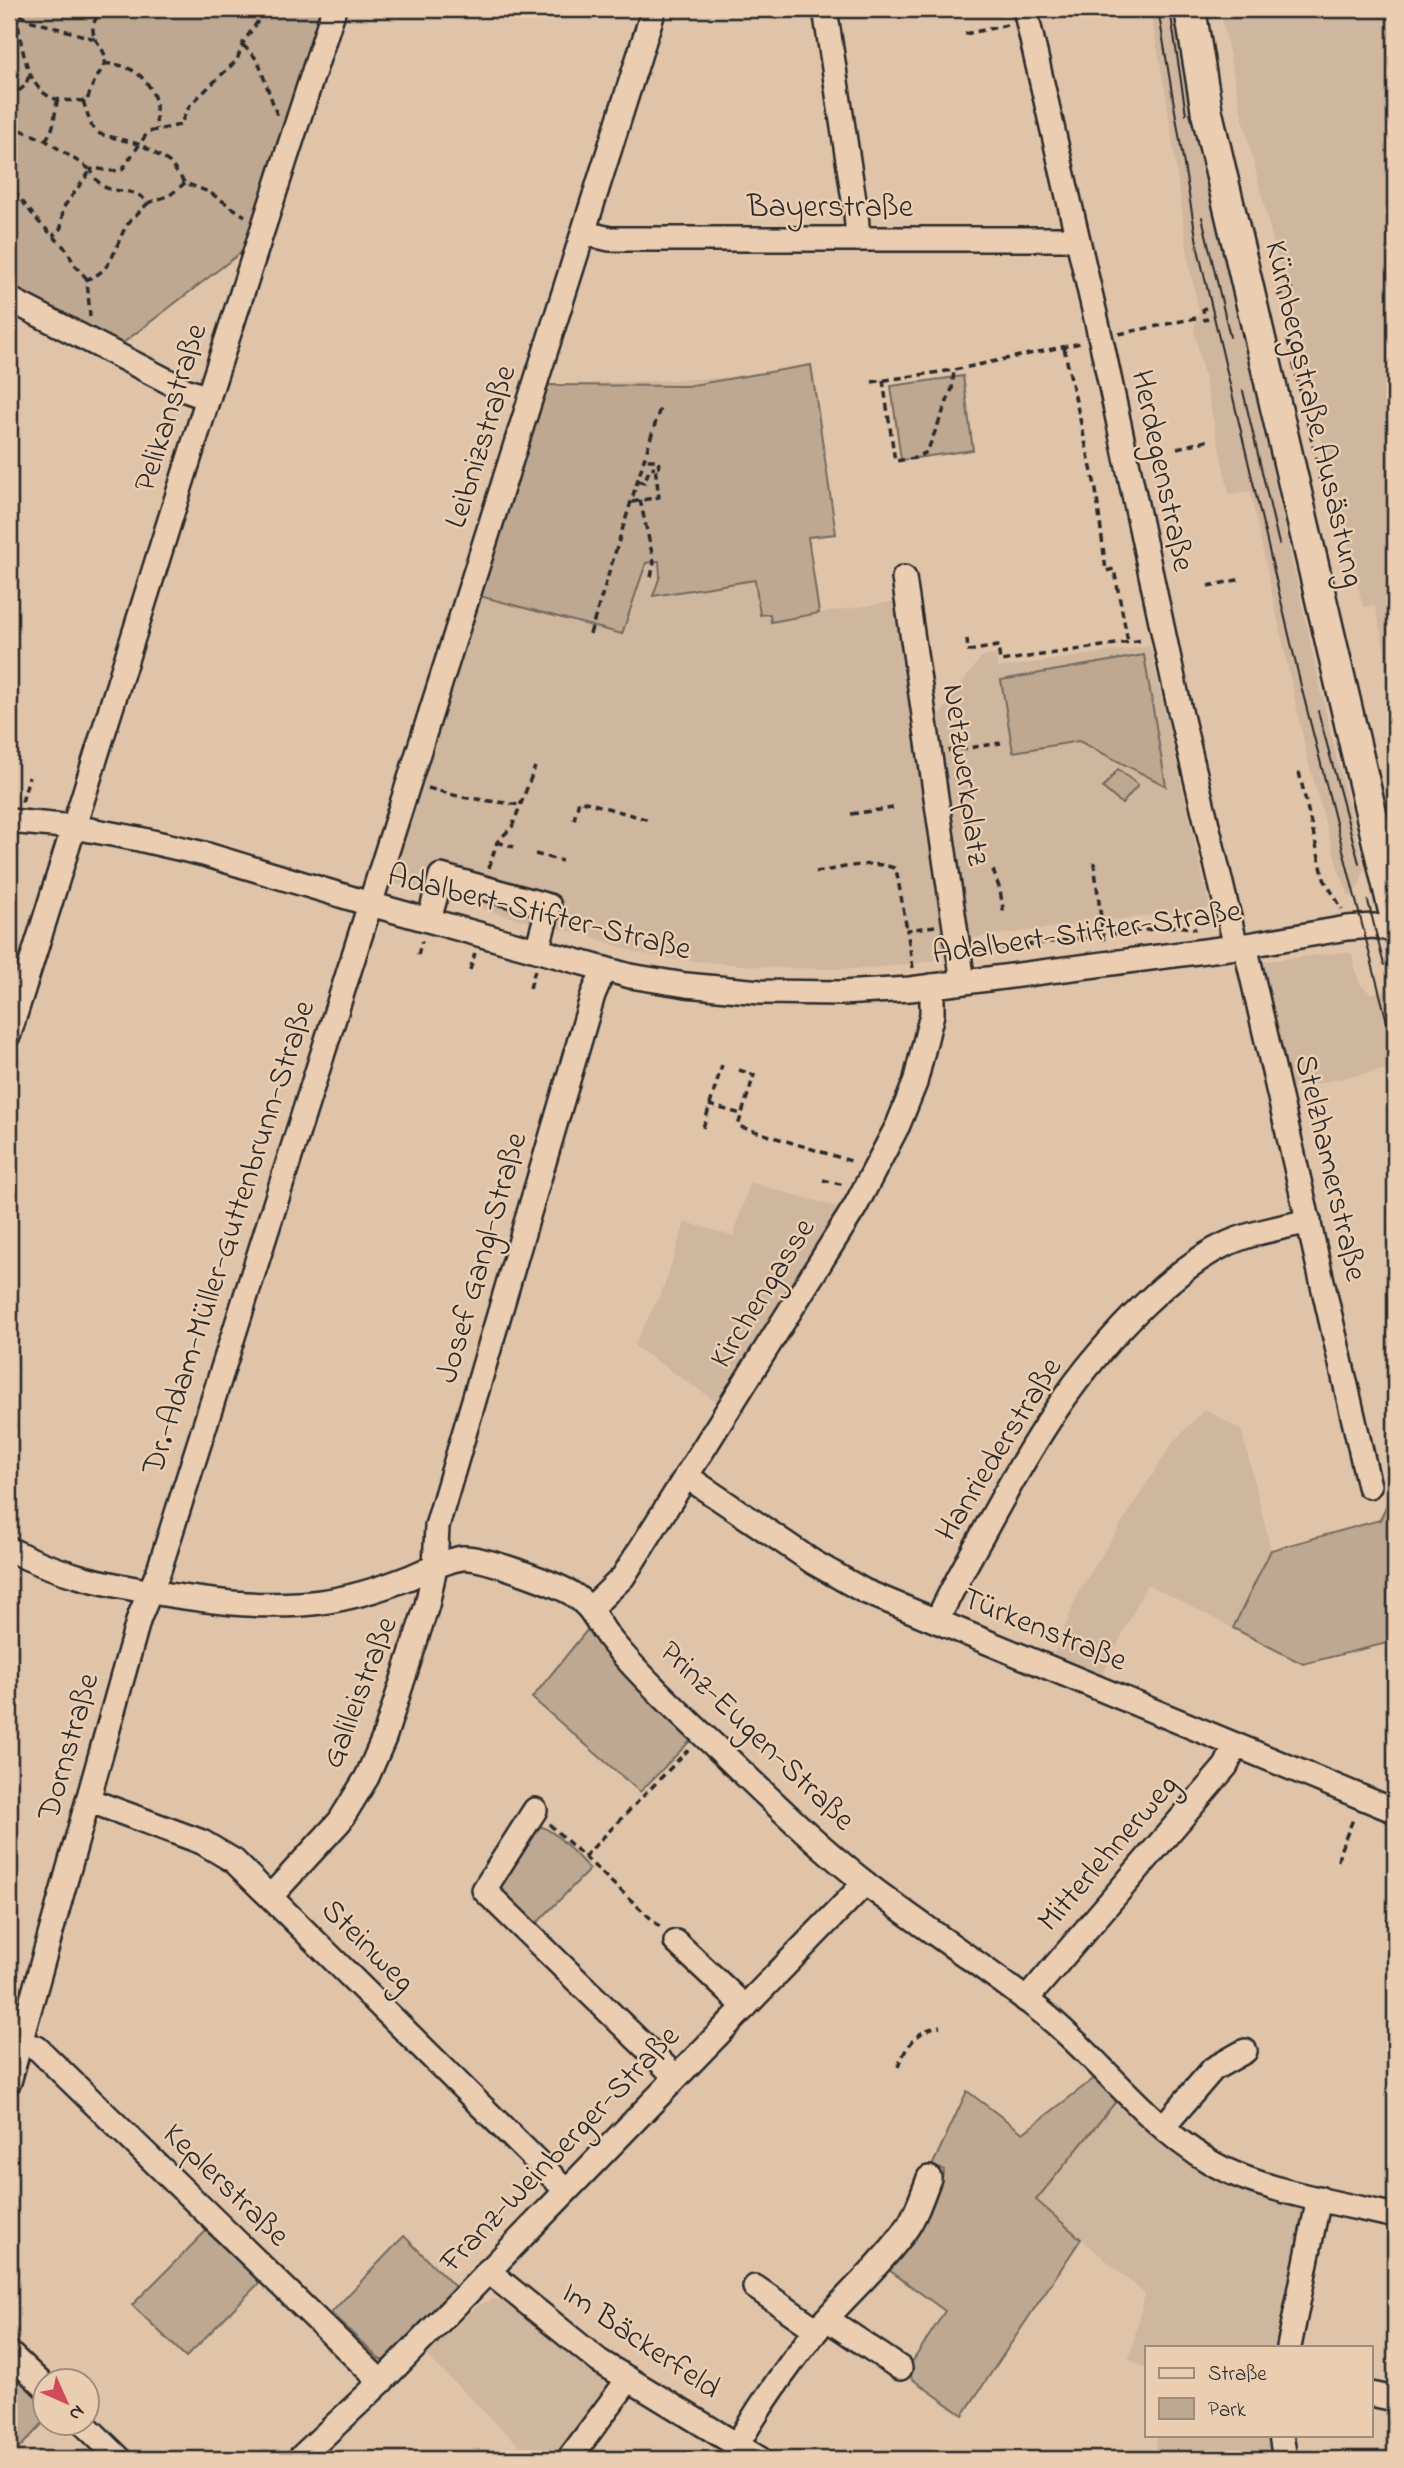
<svg xmlns="http://www.w3.org/2000/svg" width="1404" height="2468" font-family="'Indie Flower',sans-serif">
  <style>
    .built { fill: #cfb69e }
    .green { fill: #bea892; stroke: #746a5e; stroke-width: 2 }
    .lines { fill: none; stroke-linecap: round; stroke-linejoin: round }
    .minor-casing { stroke: #2b2b2b; stroke-width: 28 }
    .major-casing { stroke: #2b2b2b; stroke-width: 35 }
    .path { stroke: #2b2b2b; stroke-width: 3.5; stroke-dasharray: 7 5; stroke-linecap: butt }
    .minor { stroke: #ebceb2; stroke-width: 23 }
    .major { stroke: #ebceb2; stroke-width: 30 }
    .tram { stroke: #2b2b2b; stroke-width: 2 }
    .labels { text-anchor: middle; dominant-baseline: central; stroke-width: 5; stroke-linejoin: round; paint-order: stroke }
    .street-label { font-size: 32px; fill: #2b2b2b; stroke: #ebceb2 }
  </style>
  <rect width="100%" height="100%" fill="#e0c4aa"/>
  <filter id="ink" filterUnits="userSpaceOnUse"><feTurbulence type="fractalNoise" baseFrequency=".0143" numOctaves="2"/><feDisplacementMap in="SourceGraphic" scale="14" xChannelSelector="R" yChannelSelector="G"/><feConvolveMatrix kernelMatrix="1 2 1 2 8 2 1 2 1" color-interpolation-filters="sRGB"/></filter>
  <g filter="url(#ink)">
    <g class="built">
      <polygon points="1150,9 1177,9 1235,304 1326,713 1364,869 1360,885 1350,898 1338,868 1308,761 1250,491 1229,494 1194,329 1199,311 1190,270 1167,102"/>
      <polygon points="1220,9 1395,9 1395,699 1375,606 1363,607 1240,107"/>
      <polygon points="811,365 836,534 808,537 819,613 898,601 949,944 946,952 939,959 927,962 861,969 776,968 672,959 635,952 590,936 514,918 387,881 545,385 719,378"/>
      <polygon points="1150,646 1210,908 965,939 936,720 981,657 996,655 998,668"/>
      <polygon points="1345,952 1352,954 1359,983 1371,994 1395,988 1395,1102 1387,1069 1286,1090 1258,962"/>
      <polygon points="750,1182 837,1207 827,1232 720,1404 634,1346 664,1286 685,1222 733,1236"/>
      <polygon points="1205,1409 1242,1431 1271,1550 1233,1628 1147,1584 1101,1678 1053,1657 1079,1591 1173,1442"/>
      <polygon points="1118,2099 1197,2166 1217,2179 1257,2196 1300,2207 1305,2217 1279,2347 1147,2347 1147,2369 1129,2359 1145,2294 1036,2200"/>
      <polygon points="493,2299 506,2301 604,2381 606,2389 604,2396 558,2459 533,2459 426,2355 477,2306"/>
      <polygon points="1157,2435 1270,2435 1273,2459 1155,2459"/>
    </g>
    <g class="green">
      <polygon points="9,9 323,9 243,251 119,346 9,289"/>
      <polygon points="811,365 836,534 808,537 819,613 771,622 770,614 760,615 755,580 653,596 660,576 659,561 646,563 622,634 480,596 546,385 687,386"/>
      <polygon points="963,376 973,450 901,460 891,386"/>
      <polygon points="1144,655 1166,786 1079,741 1013,752 1001,680"/>
      <polygon points="1118,769 1138,785 1122,804 1103,788"/>
      <polygon points="1395,1463 1395,1641 1303,1664 1233,1628 1271,1550 1380,1520 1393,1491 1388,1465"/>
      <polygon points="587,1630 693,1738 640,1792 532,1698"/>
      <path d="M536,1825c20,4 39,30 54,44l-58,59 -34,-40z"/>
      <path d="M1096,2077l22,22 -82,101 45,39 -118,176 -51,-36 -3,-12 36,-56 -56,-41c23,-29 45,-63 55,-100l-12,-4 35,-75 56,42z"/>
      <polygon points="206,2231 260,2282 186,2357 132,2305"/>
      <polygon points="404,2236 458,2290 384,2361 379,2359 331,2313"/>
      <polygon points="9,2362 46,2398 45,2421 9,2459"/>
    </g>
    <g class="lines">
      <defs>
        <g id="minor">
          <polyline points="825,9 856,213 858,239"/>
          <polyline points="1025,9 1103,349 1180,711 1236,947"/>
          <polyline points="584,233 610,239 1077,239"/>
          <polyline points="9,299 185,390 208,398"/>
          <polyline points="904,578 963,982"/>
          <polyline points="9,821 74,827 139,839 204,854 370,904 630,976 686,985 760,992 841,993 910,989 1236,947 1347,928 1374,926 1395,930"/>
          <polyline points="429,920 441,876 549,906 537,950"/>
          <polyline points="1245,945 1369,1486"/>
          <polyline points="9,1034 209,395 334,9"/>
          <polyline points="686,1476 813,1562 864,1591 1395,1811"/>
          <path d="M9,1549c47,25 96,35 149,44 54,9 108,16 163,9 30,-4 59,-13 87,-24 17,-7 36,-17 54,-20 20,-2 91,25 109,35 24,15 25,30 42,50 29,35 70,73 104,105 49,47 98,96 152,138 59,45 122,84 179,131 54,45 98,106 159,143 48,30 132,43 188,56"/>
          <polyline points="591,1608 623,1577 855,1207 898,1125 915,1083 932,1014 932,986"/>
          <path d="M937,1621c14,-31 31,-60 47,-89 47,-87 89,-159 162,-229 22,-21 48,-43 76,-57 26,-13 58,-18 87,-25"/>
          <polyline points="88,1800 202,1842 234,1861 566,2190"/>
          <polyline points="535,1810 484,1890 676,2077"/>
          <polyline points="271,1896 340,1821 367,1777 384,1738 427,1605 435,1567 437,1526 593,995 604,969"/>
          <polyline points="676,1942 745,2007"/>
          <polyline points="1026,2000 1226,1766 1235,1747"/>
          <polyline points="21,2043 37,2048 381,2382"/>
          <polyline points="9,2082 139,1618 159,1570 654,9"/>
          <polyline points="1164,2126 1213,2069 1245,2051"/>
          <polyline points="488,2271 599,2361 760,2459"/>
          <polyline points="755,2287 817,2330"/>
          <polyline points="827,2319 900,2368"/>
          <polyline points="1289,2347 1319,2198"/>
          <polyline points="9,2353 46,2388"/>
          <polyline points="1371,2394 1395,2399"/>
          <polyline points="82,2422 120,2459"/>
          <polyline points="1281,2435 1285,2459"/>
          <path d="M737,2445c23,-39 50,-79 79,-114 28,-35 63,-63 89,-100 11,-16 17,-34 24,-53"/>
          <polyline points="299,2459 381,2382 865,1883"/>
          <polyline points="569,2459 628,2380"/>
        </g>
        <polyline id="major" points="1190,9 1207,113 1395,915"/>
      </defs>
      <use href="#minor" class="minor-casing"/>
      <use href="#major" class="major-casing"/>
      <g class="path">
        <path d="M9,9l23,12 63,18c-5,-14 -1,-19 9,-30"/>
        <polyline points="133,9 149,14 205,9"/>
        <path d="M16,14c6,26 8,77 40,85 8,2 19,1 27,2"/>
        <polyline points="965,34 1007,25"/>
        <path d="M95,39c15,20 12,21 1,40 -4,6 -6,14 -9,21l-4,1 9,26 8,7 42,11 27,17 16,21 24,9 36,24"/>
        <polyline points="243,45 254,56 259,64 277,115"/>
        <path d="M104,64c26,-2 49,16 52,42 0,8 0,15 1,23"/>
        <polyline points="9,98 25,86 29,76"/>
        <polyline points="9,130 21,130 45,140 91,170 63,208 61,228 53,236"/>
        <path d="M45,140c12,-13 8,-25 13,-41"/>
        <polyline points="9,180 18,196 38,221 68,251 73,263 87,279"/>
        <path d="M185,183l-15,12 -22,8c-19,-23 -42,1 -57,-33l2,-2 18,3 11,-1 26,-38 32,-7 10,-20 47,-45 6,-17 17,-25 2,-9"/>
        <polyline points="1277,295 1293,289"/>
        <polyline points="1206,308 1203,309 1205,320 1208,319"/>
        <path d="M90,317l-3,-38c25,-7 27,-30 38,-51 5,-9 16,-17 23,-25"/>
        <polyline points="1119,334 1196,318"/>
        <polyline points="1288,340 1321,479 1318,480"/>
        <polyline points="1064,348 1096,490 1106,571 1114,569 1128,642"/>
        <polyline points="883,380 895,461 915,458 927,452 952,389 954,370"/>
        <polyline points="872,382 954,370 1081,343"/>
        <polyline points="1177,448 1210,440"/>
        <polyline points="638,481 644,483 650,468 655,467"/>
        <polyline points="640,500 654,562 651,577"/>
        <polyline points="632,502 659,497 655,467 659,467 658,460 645,460"/>
        <polyline points="1208,586 1242,579"/>
        <polyline points="590,634 660,408"/>
        <polyline points="967,639 968,651 998,646 1000,661 1143,640"/>
        <polyline points="948,751 1001,743"/>
        <polyline points="1299,772 1324,879 1342,909"/>
        <polyline points="428,788 461,797 520,805"/>
        <polyline points="22,802 29,777"/>
        <polyline points="851,814 893,808"/>
        <polyline points="574,820 579,800 649,820"/>
        <polyline points="497,842 514,847"/>
        <polyline points="535,854 562,861"/>
        <polyline points="1094,862 1104,943"/>
        <polyline points="489,868 497,842 512,827 535,767"/>
        <polyline points="993,870 1000,890 1004,915"/>
        <path d="M816,872c24,-3 55,-13 78,-4l3,6 10,56"/>
        <polyline points="978,951 1178,926 1196,929"/>
        <polyline points="418,955 422,941"/>
        <polyline points="913,968 907,930 935,926"/>
        <polyline points="470,970 475,953"/>
        <polyline points="530,988 535,970"/>
        <polyline points="739,1070 754,1075 738,1126 854,1162"/>
        <polyline points="709,1105 741,1114"/>
        <polyline points="703,1128 722,1065"/>
        <polyline points="823,1180 844,1185"/>
        <polyline points="549,1824 661,1928"/>
        <polyline points="584,1857 688,1750"/>
        <polyline points="1338,1861 1340,1851 1354,1817"/>
        <path d="M898,2067c8,-21 19,-37 42,-41"/>
      </g>
      <use href="#minor" class="minor"/>
      <use href="#major" class="major"/>
      <g class="tram">
        <polyline points="1158,9 1198,249 1302,690 1395,1053"/>
        <polyline points="1170,9 1186,114"/>
        <polyline points="1202,217 1230,337"/>
        <polyline points="1243,391 1279,544"/>
        <polyline points="1318,711 1359,863"/>
        <polyline points="1368,901 1384,965"/>
      </g>
    </g>
  </g>
  <g class="labels">
    <g class="street-label">
      <text x="830" y="208">Bayerstraße</text>
      <text transform="translate(172 408) rotate(-72)">Pelikanstraße</text>
      <text transform="translate(1313 414) rotate(77)">Kürnbergstraße Ausästung</text>
      <text transform="translate(482 447) rotate(-72)">Leibnizstraße</text>
      <text transform="translate(1161 471) rotate(78)">Herdegenstraße</text>
      <text transform="translate(964 775) rotate(82)">Netzwerkplatz</text>
      <text transform="translate(539 914) rotate(14)">Adalbert-Stifter-Straße</text>
      <text transform="translate(1087 934) rotate(-8)">Adalbert-Stifter-Straße</text>
      <text transform="translate(1329 1168) rotate(77)">Stelzhamerstraße</text>
      <text transform="translate(230 1238) rotate(-72)">Dr.-Adam-Müller-Guttenbrunn-Straße</text>
      <text transform="translate(483 1258) rotate(-74)">Josef Gangl-Straße</text>
      <text transform="translate(764 1294) rotate(-58)">Kirchengasse</text>
      <text transform="translate(1000 1450) rotate(-58)">Hanriederstraße</text>
      <text transform="translate(1044 1631) rotate(22)">Türkenstraße</text>
      <text transform="translate(361 1693) rotate(-69)">Galileistraße</text>
      <text transform="translate(756 1737) rotate(44)">Prinz-Eugen-Straße</text>
      <text transform="translate(70 1747) rotate(-74)">Dornstraße</text>
      <text transform="translate(1109 1854) rotate(-49)">Mitterlehnerweg</text>
      <text transform="translate(367 1947) rotate(45)">Steinweg</text>
      <text transform="translate(561 2150) rotate(-46)">Franz-Weinberger-Straße</text>
      <text transform="translate(225 2186) rotate(44)">Keplerstraße</text>
      <text transform="translate(640 2342) rotate(34)">Im Bäckerfeld</text>
    </g>
  </g>
  <rect width="1404" height="2468" fill="none" stroke="#ebceb2" stroke-width="35"/>
  <rect x="18" y="18" width="1369" height="2433" fill="none" stroke="#2b2b2b" stroke-width="2.5" filter="url(#ink)"/>
  <rect x="1145" y="2346" width="228" height="91" fill="#ebceb2" stroke="#9e8d7c" stroke-width="2"/>
  <rect x="1159" y="2368" width="35" height="10" fill="#ebceb2" stroke="#9e8d7c" stroke-width="2"/>
  <text x="1208" y="2380" font-size="21" fill="#2b2b2b">Straße</text>
  <rect x="1159" y="2398" width="35" height="21" fill="#bea892" stroke="#9e8d7c" stroke-width="2"/>
  <text x="1208" y="2416" font-size="21" fill="#2b2b2b">Park</text>
  <g transform="translate(66 2402) rotate(135)"><circle r="33" fill="#ebceb2" stroke="#9e8d7c" stroke-width="2"/>
  <path d="M0-5L12 26L0 18L-12 26Z" fill="#d1495b"/>
  <text y="-10" font-size="19" font-weight="bold" text-anchor="middle" fill="#2b2b2b">N</text>
  </g>
</svg>
